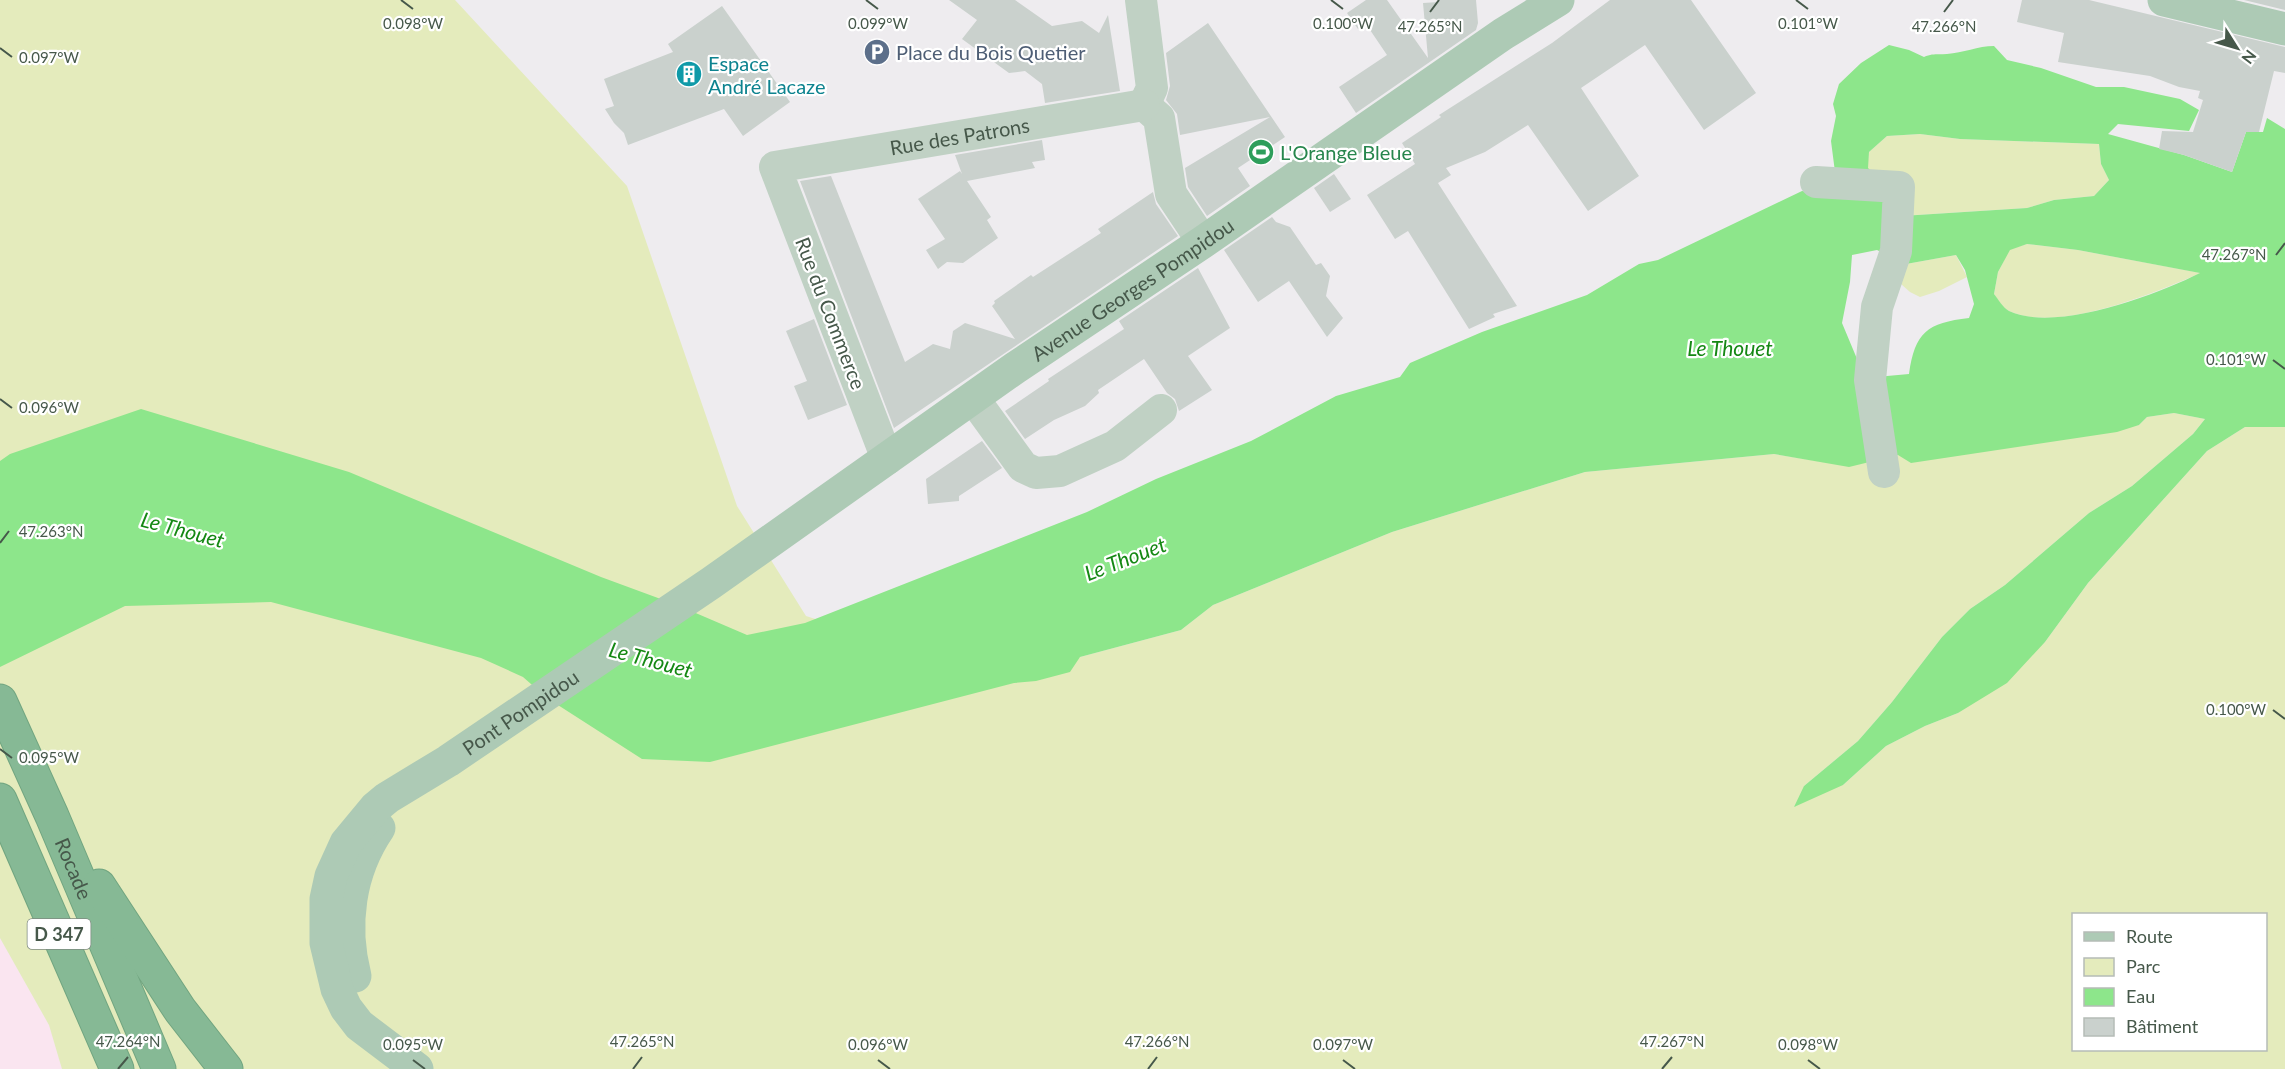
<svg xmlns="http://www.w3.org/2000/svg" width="2285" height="1069" font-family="Lato,sans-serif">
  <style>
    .commercial { fill: #fae5f0 }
    .green { fill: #e4ebbc; fill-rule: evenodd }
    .water { fill: #8de68b; fill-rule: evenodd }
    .building { fill: #cad1cd }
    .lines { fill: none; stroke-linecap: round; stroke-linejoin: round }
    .highway-casing { stroke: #71a580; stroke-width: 35 }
    .minor { stroke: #c0d1c4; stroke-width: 32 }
    .major { stroke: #adcab5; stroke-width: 33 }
    .highway { stroke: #86b995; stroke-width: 33 }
    .ticks { fill: none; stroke: #46584a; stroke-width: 2 }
    .labels { text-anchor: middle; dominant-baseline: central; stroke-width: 4.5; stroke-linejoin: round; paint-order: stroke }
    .shield { fill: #fff; stroke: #7e8a80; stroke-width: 1.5 }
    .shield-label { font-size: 18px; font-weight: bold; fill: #46584a }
    .service-label { font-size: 20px; fill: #4e5e75; stroke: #fff; text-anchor: start }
    .culture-label { font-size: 20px; fill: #0d838f; stroke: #fff; text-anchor: start }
    .street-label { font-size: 20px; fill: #46584a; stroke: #fff }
    .leisure-label { font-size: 20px; fill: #27864d; stroke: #fff; text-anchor: start }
    .water-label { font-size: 21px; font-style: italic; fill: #158814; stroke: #fff }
    .ticks-label { font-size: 15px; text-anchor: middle; fill: #46584a; stroke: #fff; stroke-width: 4.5; stroke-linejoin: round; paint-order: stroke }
  </style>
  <rect width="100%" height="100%" fill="#eeecef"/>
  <polygon class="commercial" points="0,938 49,1025 62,1069 0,1069"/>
  <g class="green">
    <path d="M0,0h455l172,186 110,320 69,110 208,67 66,-26 101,-27 32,-25 179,-73 193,-60 189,-18 75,12 49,-11 241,-30 8,-8 27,-4 31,6 -12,15 -61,52 -43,27 -84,72 -35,24 -28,28 -50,65 -34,39 -54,45 39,-1 43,-39 39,-20 33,-13 87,-71 43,-59 119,-132 38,-24h40v642h-2223l-13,-44 -49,-87zM2074,914h192v136h-192z"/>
    <polygon points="1920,134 1960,139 2099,144 2101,164 2109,180 2094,196 2054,200 2027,208 1885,217 1867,168 1869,152 1887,136"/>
    <path d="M2027,244l51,6 123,23c-48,20 -142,61 -192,38 -6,-3 -11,-11 -15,-17l4,-22 12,-23z"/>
    <polygon points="1956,255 1967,277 1939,291 1920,297 1910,292 1901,284 1906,264"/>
  </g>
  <path class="water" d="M1889,45l20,5 15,7c9,-4 14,-2 23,-3 16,-1 31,-8 47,-8l13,14 34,8 55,19h28l56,12 19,11 -10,21 -71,-7 -10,10 76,21 48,17 14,-40h17l4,-14 18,11v298h-40l-38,24 -119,132 -43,59 -38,41 -49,30 -33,13 -39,20 -43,39 -49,22 10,-21 54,-45 34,-39 50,-65 28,-28 35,-24 84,-72 43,-27 61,-52 12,-15 -31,-6 -27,4 -8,8 -22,7 -206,31 -13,-8 -49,12 -75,-13 -189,18 -193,60 -179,73 -32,25 -101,27 -10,15 -34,9 -22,2 -304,79 -68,-3 -95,-61 -24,-21 -42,-19 -210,-56 -146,4 -125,61v-206l10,-7 131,-45 208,63 252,105 76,28 70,30 58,-12 282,-111 69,-33 95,-38 85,-45 64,-19 10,-14 72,-31 105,-37 52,-31 19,-4 144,-69 14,2 19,-21 -4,-31 5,-25 -3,-12 6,-20 22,-21zM1920,134l40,5 139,5 2,20 8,16 -15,16 -40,4 -27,8 -141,9 -6,-37 -12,-12 1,-16 18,-16zM2027,244l51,6 122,23c-44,22 -144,60 -191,38 -6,-3 -11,-12 -15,-17l4,-22 12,-22zM1877,250l29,14 50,-9 9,15 9,34 -5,14c-42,5 -54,14 -60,56l-44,4 -23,-55 8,-41 2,-27z"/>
  <g class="building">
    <polygon points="949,0 1015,0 1052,26 1082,21 1099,33 1108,15 1120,91 1045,103 1042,84 1025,71 1009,73 962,39 977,20"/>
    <polygon points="1366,0 1387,0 1428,58 1423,3 1439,2 1439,0 1476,0 1478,23 1476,30 1356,113 1339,87 1387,55 1366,24 1358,29 1347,13"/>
    <polygon points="1610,0 1691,0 1756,93 1704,130 1645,45 1581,88 1639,176 1588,211 1528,125 1485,152 1446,168 1451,175 1438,183 1517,306 1493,314 1495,317 1469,329 1408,231 1395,239 1367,195 1415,164 1402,143 1441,117 1439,115 1552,43"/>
    <polygon points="2022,0 2089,0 2285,47 2285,73 2274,71 2259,132 2246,132 2232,172 2184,155 2159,149 2162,131 2193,132 2203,100 2198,98 2200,91 2179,87 2150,76 2058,62 2064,33 2017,22"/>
    <polygon points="2244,0 2285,0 2285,10"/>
    <polygon points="722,6 790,102 743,136 724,109 628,145 624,133 614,123 605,109 614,106 604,79 673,52 668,44"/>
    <polygon points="1208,23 1285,137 1238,168 1250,186 1207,216 1188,187 1185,168 1270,117 1180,135 1177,114 1166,100 1170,86 1166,53"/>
    <polygon points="1042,140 1045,160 1032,162 1035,168 967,181 991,217 987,220 998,238 963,263 947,262 938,269 926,250 945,239 918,199 960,171 962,174 955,155"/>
    <polygon points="1334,174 1351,199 1330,212 1314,188"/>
    <polygon points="831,176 905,362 933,344 950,349 953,331 965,323 1015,339 992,306 995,303 994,301 1031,275 1033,277 1101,233 1098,229 1153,192 1156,204 1178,236 894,428 800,181"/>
    <polygon points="1272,217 1276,222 1290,227 1316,265 1321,263 1330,276 1326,296 1343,318 1327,337 1289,281 1258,302 1224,250"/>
    <polygon points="1198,268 1230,328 1188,356 1212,390 1179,411 1175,399 1167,393 1144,359 1098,390 1099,393 1085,406 1054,420 1025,439 1005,411 1049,381 1048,379 1124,329 1119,321"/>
    <polygon points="814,319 847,405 808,420 794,386 807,381 786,331"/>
    <polygon points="982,441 1002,468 959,496 959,501 928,504 926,479"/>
  </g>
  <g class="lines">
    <defs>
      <g id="highway">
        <path id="s3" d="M0,701l52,115 107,253"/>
        <polyline points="0,800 117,1069"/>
        <polyline points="99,886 180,1010 226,1069"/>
      </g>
    </defs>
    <use href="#highway" class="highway-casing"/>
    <g class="minor">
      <polyline points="1141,0 1152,88 1144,105"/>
      <polyline points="1144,105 1159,118 1171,194 1203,242"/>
      <polyline points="1816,182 1899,187 1896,251 1877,307 1870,380 1884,472"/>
      <polyline points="973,398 1023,467 1036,473 1060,471 1115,446 1161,410"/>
      <path id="s1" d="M887,459l-112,-292 369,-62"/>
    </g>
    <g class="major">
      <polyline points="2164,0 2285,29"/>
      <path d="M355,976c-13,-51 -6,-104 24,-148"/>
      <path id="s2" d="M417,1069l-58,-44 -13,-17 -9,-19 -11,-46v-44l5,-23 15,-33 29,-35 12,-10 61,-37 263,-178 304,-215 188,-126 300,-208 55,-34"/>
    </g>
    <use href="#highway" class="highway"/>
  </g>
  <path class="ticks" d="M401,0l12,9M866,0l12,9M1331,0l12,9M1796,0l12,9M1430,12l9,-12M1944,12l9,-12M0,48l12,9M2276,255l9,-12M2273,360l12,9M0,399l12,9M0,543l9,-12M2273,710l12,9M0,749l12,9M413,1060l12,9M878,1060l12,9M1343,1060l12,9M1808,1060l12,9M118,1069l10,-12M633,1069l9,-12M1148,1069l9,-12M1662,1069l10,-12"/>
  <defs>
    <symbol id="parking-disc" viewBox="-11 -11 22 22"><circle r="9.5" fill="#5c6f8a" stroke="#fff"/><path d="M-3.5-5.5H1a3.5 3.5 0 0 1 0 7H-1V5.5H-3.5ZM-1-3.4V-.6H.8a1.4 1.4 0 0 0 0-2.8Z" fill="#fff"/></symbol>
    <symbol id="building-disc" viewBox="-11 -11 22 22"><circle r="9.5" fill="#0f9aa8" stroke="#fff"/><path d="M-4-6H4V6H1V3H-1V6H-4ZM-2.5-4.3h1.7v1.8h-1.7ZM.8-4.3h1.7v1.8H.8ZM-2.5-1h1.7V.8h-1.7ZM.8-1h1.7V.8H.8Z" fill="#fff"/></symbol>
    <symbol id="stadium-disc" viewBox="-11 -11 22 22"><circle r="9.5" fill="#2e9e5b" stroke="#fff"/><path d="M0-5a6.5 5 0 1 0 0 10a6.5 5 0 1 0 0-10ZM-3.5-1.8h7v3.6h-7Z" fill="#fff"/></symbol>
  </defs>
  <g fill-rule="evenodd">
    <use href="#parking-disc" x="862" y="37" width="30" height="30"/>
    <use href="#building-disc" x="674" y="59" width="30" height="30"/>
    <use href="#stadium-disc" x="1246" y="137" width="30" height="30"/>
  </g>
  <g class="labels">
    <rect class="shield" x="27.5" y="919" width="63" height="30" rx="4.5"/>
    <g class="shield-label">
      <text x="59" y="934">D 347</text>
    </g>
    <g class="service-label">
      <text x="896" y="52">Place du Bois Quetier</text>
    </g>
    <g class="culture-label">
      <text x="708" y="63">Espace<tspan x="708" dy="23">André Lacaze</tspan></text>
    </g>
    <g class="street-label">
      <text stroke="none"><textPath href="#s1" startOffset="500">Rue des Patrons</textPath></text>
      <text stroke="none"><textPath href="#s2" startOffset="1230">Avenue Georges Pompidou</textPath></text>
      <text transform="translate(831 313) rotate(69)">Rue du Commerce</text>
      <text stroke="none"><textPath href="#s2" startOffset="486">Pont Pompidou</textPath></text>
      <text stroke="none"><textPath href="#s3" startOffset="183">Rocade</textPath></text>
    </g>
    <g class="leisure-label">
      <text x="1280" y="152">L'Orange Bleue</text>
    </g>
    <g class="water-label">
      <text x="1730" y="347">Le Thouet</text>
      <text transform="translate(183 529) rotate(15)">Le Thouet</text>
      <text transform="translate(1125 558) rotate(-21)">Le Thouet</text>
      <text transform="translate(651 659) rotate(15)">Le Thouet</text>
    </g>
  </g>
  <g class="ticks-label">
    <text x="413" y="29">0.098°W</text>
    <text x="878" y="29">0.099°W</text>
    <text x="1343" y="29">0.100°W</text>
    <text x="1808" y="29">0.101°W</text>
    <text x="1430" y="32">47.265°N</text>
    <text x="1944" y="32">47.266°N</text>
    <text x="49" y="63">0.097°W</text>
    <text x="2234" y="260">47.267°N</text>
    <text x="2236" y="365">0.101°W</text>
    <text x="49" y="413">0.096°W</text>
    <text x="51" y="537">47.263°N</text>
    <text x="2236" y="715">0.100°W</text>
    <text x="49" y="763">0.095°W</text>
    <text x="128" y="1047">47.264°N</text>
    <text x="642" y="1047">47.265°N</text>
    <text x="1157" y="1047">47.266°N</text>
    <text x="1672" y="1047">47.267°N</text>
    <text x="413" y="1050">0.095°W</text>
    <text x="878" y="1050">0.096°W</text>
    <text x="1343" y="1050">0.097°W</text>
    <text x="1808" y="1050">0.098°W</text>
  </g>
  <rect x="2072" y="913" width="195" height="138" fill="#ffffff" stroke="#b5bcb7" stroke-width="1.5"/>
  <rect x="2084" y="932" width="30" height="9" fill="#adcab5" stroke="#b5bcb7" stroke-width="1.5"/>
  <text x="2126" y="943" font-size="18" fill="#46584a">Route</text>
  <rect x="2084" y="958" width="30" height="18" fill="#e4ebbc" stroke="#b5bcb7" stroke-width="1.5"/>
  <text x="2126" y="973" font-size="18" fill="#46584a">Parc</text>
  <rect x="2084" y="988" width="30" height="18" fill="#8de68b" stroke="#b5bcb7" stroke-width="1.5"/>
  <text x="2126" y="1003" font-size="18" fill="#46584a">Eau</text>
  <rect x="2084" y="1018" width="30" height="18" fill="#cad1cd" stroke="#b5bcb7" stroke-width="1.5"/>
  <text x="2126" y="1033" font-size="18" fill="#46584a">Bâtiment</text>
  <g transform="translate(2237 48) rotate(127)" stroke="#ffffff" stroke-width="4.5" paint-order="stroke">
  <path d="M0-4.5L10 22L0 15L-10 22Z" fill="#46584a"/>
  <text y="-9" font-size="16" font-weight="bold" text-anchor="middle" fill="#46584a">N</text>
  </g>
</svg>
